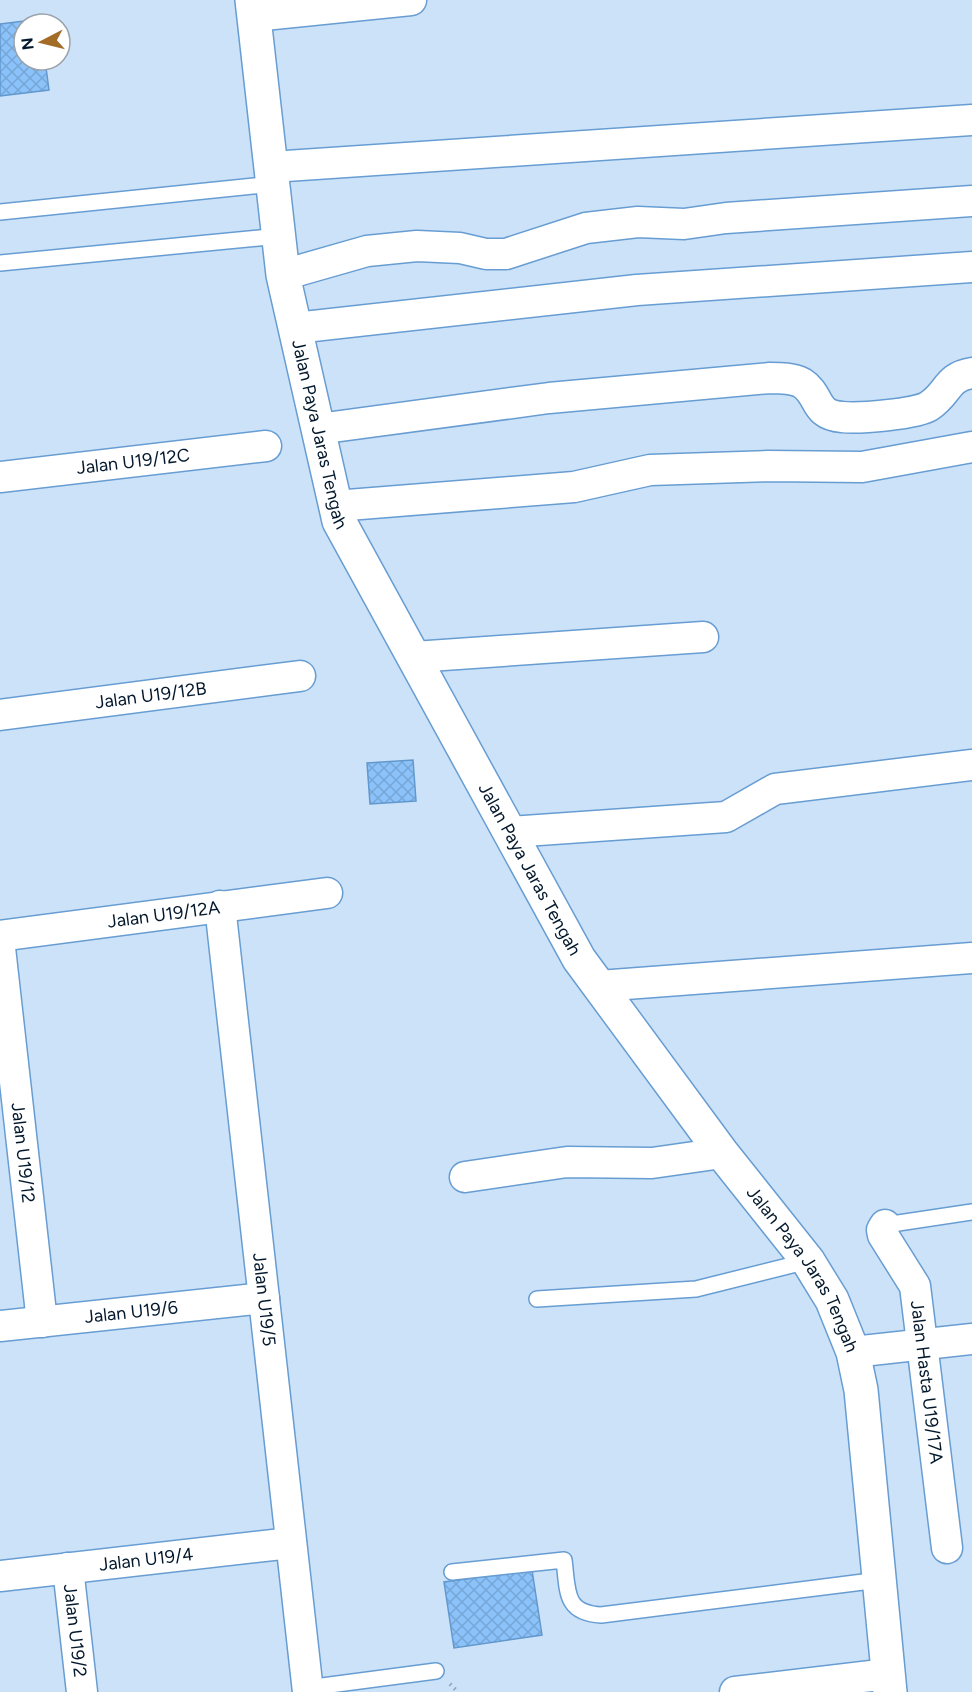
<svg xmlns="http://www.w3.org/2000/svg" width="972" height="1692" font-family="Figtree,sans-serif">
  <style>
    .building { fill: url(#building-cross-hatch); stroke: #6298cd; stroke-width: 1.5 }
    .lines { fill: none; stroke-linecap: round; stroke-linejoin: round }
    .lane-casing { stroke: #679dd2; stroke-width: 18 }
    .street-casing { stroke: #679dd2; stroke-width: 33 }
    .secondary-casing { stroke: #679dd2; stroke-width: 36 }
    .path { stroke: #8ea4b9; stroke-width: 4; stroke-dasharray: 1.5 4.5; stroke-linecap: butt }
    .lane { stroke: #fff; stroke-width: 15 }
    .street { stroke: #fff; stroke-width: 30 }
    .secondary { stroke: #fff; stroke-width: 33 }
    .labels { text-anchor: middle; dominant-baseline: central; stroke-width: 4.5; stroke-linejoin: round; paint-order: stroke }
    .street-label { font-size: 18px; fill: #03182c; stroke: #fff }
  </style>
  <defs>
    <pattern id="building-cross-hatch" width="8" height="8" patternUnits="userSpaceOnUse" patternTransform="scale(1.5)"><rect width="8" height="8" fill="#8bc2fa"/><path d="M0 0l8 8M0 8l8-8" fill="none" stroke="#76a6d6"/></pattern>
  </defs>
  <rect width="100%" height="100%" fill="#cce2f8"/>
  <g class="building">
    <polygon points="40,19 40,24 24,24 24,60 45,60 49,90 0,96 0,24"/>
    <polygon points="413,760 416,801 370,804 367,763"/>
    <polygon points="532,1570 542,1635 454,1648 444,1582"/>
  </g>
  <g class="lines">
    <defs>
      <g id="lane">
        <polyline points="0,212 273,184"/>
        <polyline points="0,263 279,236"/>
        <polyline points="885,1225 972,1212"/>
        <polyline points="537,1299 696,1289 808,1261"/>
        <path d="M452,1572l112,-12c4,31 0,53 37,55l278,-35"/>
        <polyline points="307,1688 436,1671"/>
      </g>
      <g id="street">
        <polyline points="254,16 411,0"/>
        <polyline points="271,167 972,120"/>
        <polyline points="283,275 367,251 417,246 460,248 486,254 506,254 586,228 638,222 684,224 726,218 972,201"/>
        <polyline points="295,328 637,290 972,267"/>
        <path d="M318,429l231,-31 221,-20c11,0 23,0 32,5 19,12 11,32 40,34 16,2 75,-3 87,-11 20,-13 17,-29 43,-33"/>
        <path id="s1" d="M0,477l266,-31"/>
        <polyline points="335,506 574,487 650,470 768,466 862,467 972,447"/>
        <polyline points="414,657 703,637"/>
        <path id="s2" d="M0,715l300,-39"/>
        <polyline points="510,832 726,817 775,789 972,765"/>
        <path id="s3" d="M220,906l88,786"/>
        <path id="s4" d="M0,936l327,-43"/>
        <path id="s5" d="M0,948l42,374"/>
        <polyline points="599,986 972,958"/>
        <polyline points="465,1177 567,1162 652,1163 722,1153"/>
        <path id="s6" d="M885,1225l-3,5 1,5 32,51 32,262"/>
        <path id="s7" d="M0,1326l264,-28"/>
        <polyline points="853,1352 972,1339"/>
        <path id="s8" d="M68,1568l14,124"/>
        <path id="s9" d="M0,1576l291,-33"/>
        <polyline points="735,1692 888,1674"/>
      </g>
      <g id="secondary">
        <path id="s10" d="M252,0l31,275 56,246 240,438 143,194 86,108 24,39 21,52 8,38 29,302"/>
      </g>
    </defs>
    <use href="#lane" class="lane-casing"/>
    <use href="#street" class="street-casing"/>
    <use href="#secondary" class="secondary-casing"/>
    <polyline class="path" points="450,1684 458,1692"/>
    <use href="#lane" class="lane"/>
    <use href="#street" class="street"/>
    <use href="#secondary" class="secondary"/>
  </g>
  <g class="labels">
    <g class="street-label">
      <text stroke="none"><textPath href="#s10" startOffset="440">Jalan Paya Jaras Tengah</textPath></text>
      <text stroke="none"><textPath href="#s1" startOffset="134">Jalan U19/12C</textPath></text>
      <text stroke="none"><textPath href="#s2" startOffset="152">Jalan U19/12B</textPath></text>
      <text stroke="none"><textPath href="#s10" startOffset="926">Jalan Paya Jaras Tengah</textPath></text>
      <text stroke="none"><textPath href="#s4" startOffset="165">Jalan U19/12A</textPath></text>
      <text stroke="none"><textPath href="#s5" startOffset="206">Jalan U19/12</textPath></text>
      <text stroke="none"><textPath href="#s10" startOffset="1412">Jalan Paya Jaras Tengah</textPath></text>
      <text stroke="none"><textPath href="#s3" startOffset="396">Jalan U19/5</textPath></text>
      <text stroke="none"><textPath href="#s7" startOffset="132">Jalan U19/6</textPath></text>
      <text stroke="none"><textPath href="#s6" startOffset="168">Jalan Hasta U19/17A</textPath></text>
      <text stroke="none"><textPath href="#s9" startOffset="147">Jalan U19/4</textPath></text>
      <text stroke="none"><textPath href="#s8" startOffset="63">Jalan U19/2</textPath></text>
    </g>
  </g>
  <g transform="translate(42 42) rotate(263)"><circle r="28" fill="#ffffff" stroke="#9aa3ab" stroke-width="1.5"/>
  <path d="M0-4.5L10 22L0 15L-10 22Z" fill="#a36d27"/>
  <text y="-9" font-size="16" font-weight="bold" text-anchor="middle" fill="#03182c">N</text>
  </g>
</svg>
